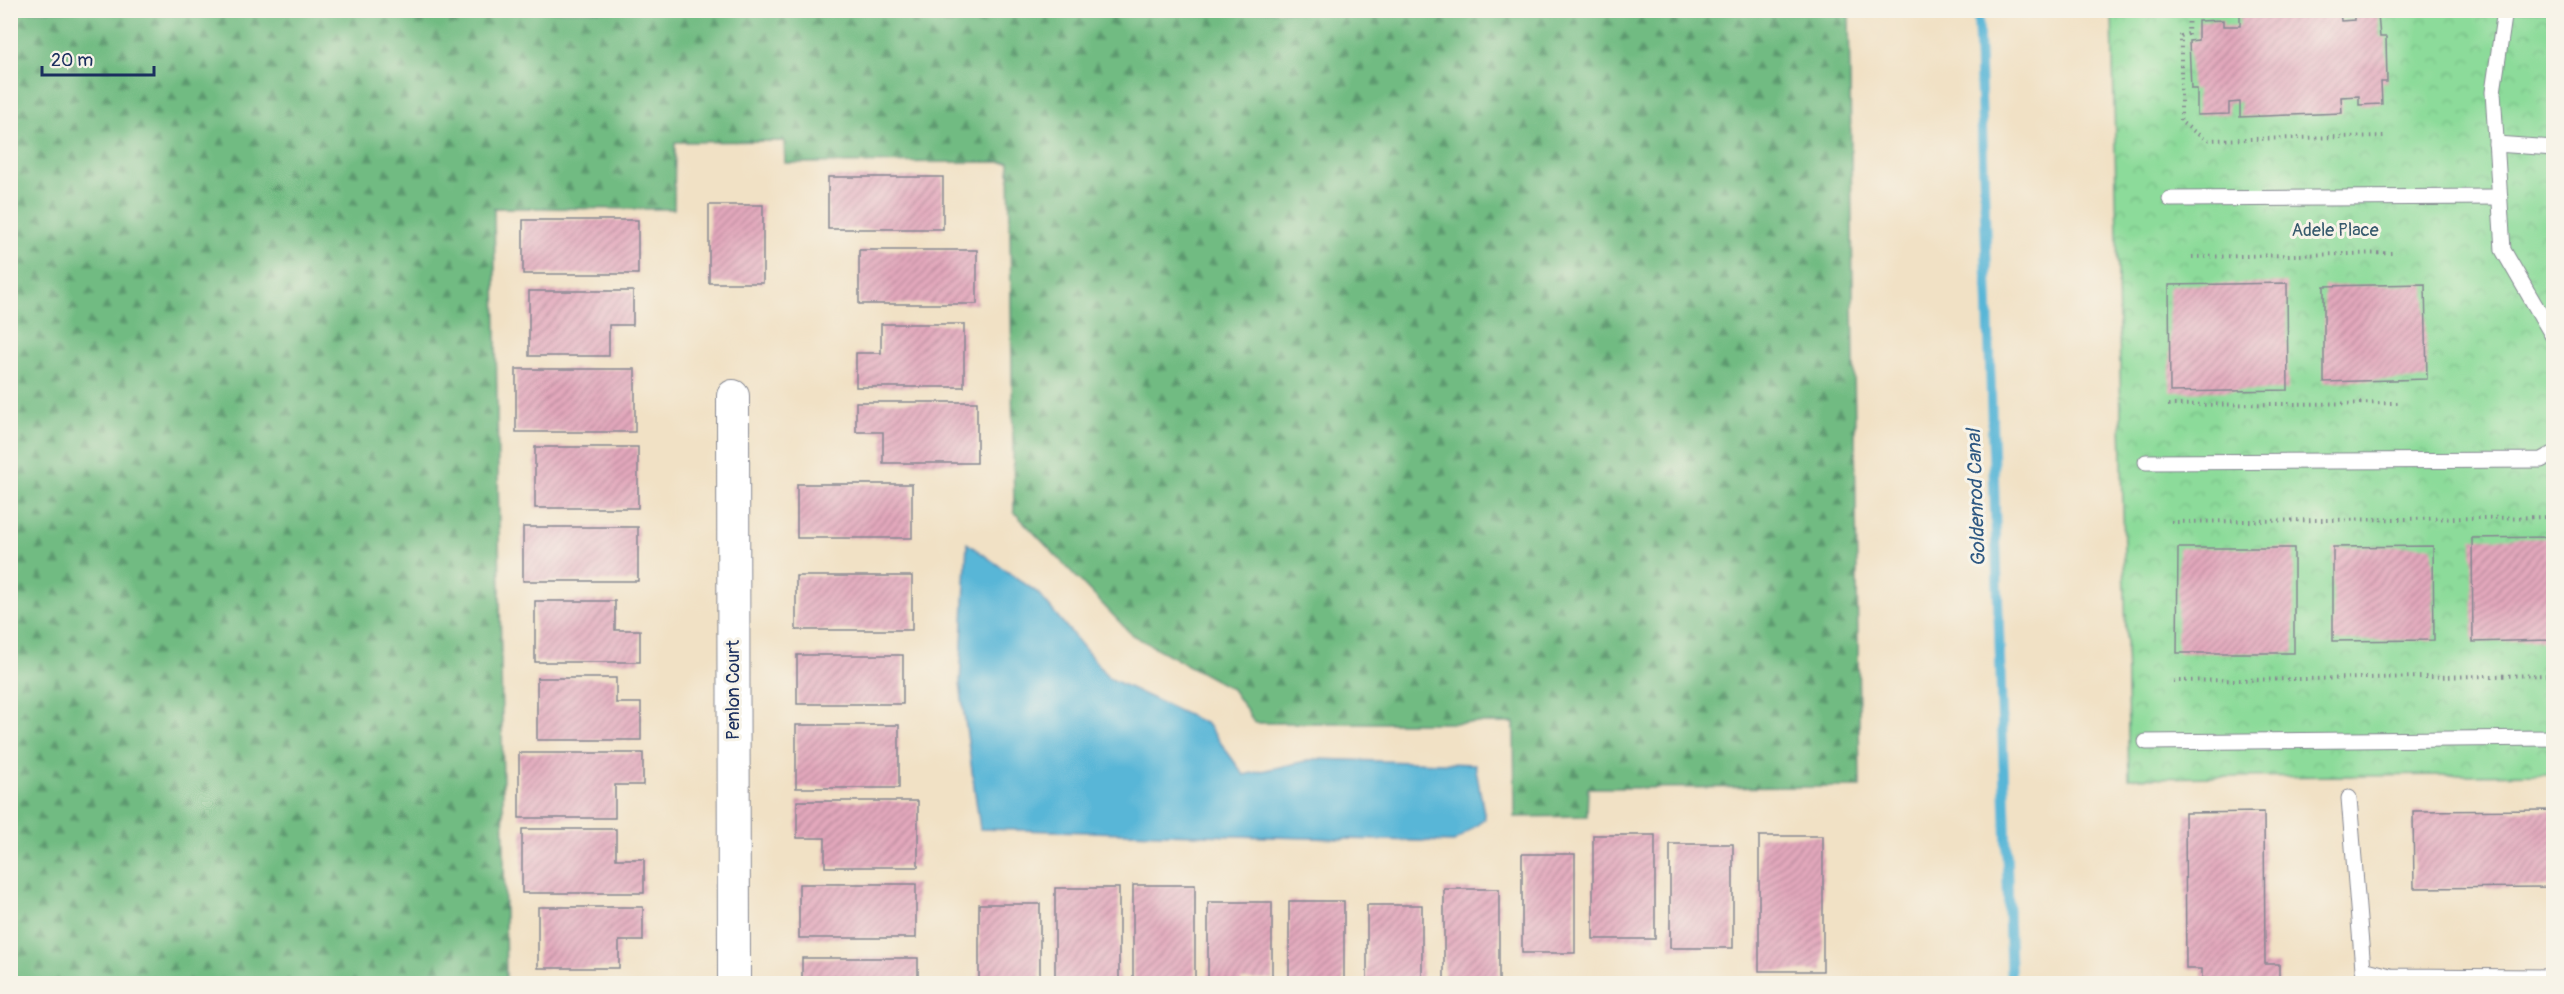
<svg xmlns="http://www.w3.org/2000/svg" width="2564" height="994" font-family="Pangolin,sans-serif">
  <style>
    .forest { fill: url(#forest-firs); stroke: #467570; stroke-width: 1.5 }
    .park { fill: url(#park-crowns); stroke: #54857c; stroke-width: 1.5 }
    .water { fill: #59b6d7; stroke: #3a729a; stroke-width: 1.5 }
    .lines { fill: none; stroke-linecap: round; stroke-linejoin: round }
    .stream { stroke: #59b6d7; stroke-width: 10 }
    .building { fill: url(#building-hatch) }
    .service-casing { stroke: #868892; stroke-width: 17 }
    .minor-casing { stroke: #868892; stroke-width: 34 }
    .path { stroke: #868892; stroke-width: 4; stroke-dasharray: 1.5 4.5; stroke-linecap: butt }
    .service { stroke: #fff; stroke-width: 15 }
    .minor { stroke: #fff; stroke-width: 32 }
    .labels { text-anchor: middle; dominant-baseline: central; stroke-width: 6; stroke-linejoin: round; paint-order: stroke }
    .park-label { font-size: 18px; fill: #375a6d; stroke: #f7f3e8 }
    .street-label { font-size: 18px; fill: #1b2f5e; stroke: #f7f3e8 }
    .water-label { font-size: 20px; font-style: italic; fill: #2e5882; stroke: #f7f3e8 }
  </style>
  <defs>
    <pattern id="forest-firs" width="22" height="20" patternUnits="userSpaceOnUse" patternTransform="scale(1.5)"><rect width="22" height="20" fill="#71bb82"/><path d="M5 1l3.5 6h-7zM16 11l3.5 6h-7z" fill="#5c986e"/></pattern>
    <pattern id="park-crowns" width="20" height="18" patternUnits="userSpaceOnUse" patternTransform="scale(1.5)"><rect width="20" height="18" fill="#8cdb9a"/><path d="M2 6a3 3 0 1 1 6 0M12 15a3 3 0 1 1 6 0" fill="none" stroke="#78bc87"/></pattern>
    <pattern id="building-hatch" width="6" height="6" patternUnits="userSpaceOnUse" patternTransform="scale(1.5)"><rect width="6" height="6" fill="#e3a8bc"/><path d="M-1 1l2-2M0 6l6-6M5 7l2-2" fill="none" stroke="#b7899c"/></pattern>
  </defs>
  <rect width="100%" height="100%" fill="#f7f3e8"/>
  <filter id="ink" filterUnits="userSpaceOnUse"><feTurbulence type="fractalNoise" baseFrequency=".0167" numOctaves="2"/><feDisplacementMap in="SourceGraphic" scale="12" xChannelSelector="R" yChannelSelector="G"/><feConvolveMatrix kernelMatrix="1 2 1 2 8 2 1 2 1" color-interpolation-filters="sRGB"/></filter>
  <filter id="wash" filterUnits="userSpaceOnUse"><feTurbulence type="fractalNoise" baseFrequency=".008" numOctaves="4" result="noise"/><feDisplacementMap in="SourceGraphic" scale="24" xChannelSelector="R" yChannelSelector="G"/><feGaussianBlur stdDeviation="1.35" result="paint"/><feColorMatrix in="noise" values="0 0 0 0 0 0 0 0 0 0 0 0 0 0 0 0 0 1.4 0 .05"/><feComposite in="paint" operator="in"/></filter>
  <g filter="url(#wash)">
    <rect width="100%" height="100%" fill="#f1e1c5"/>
    <polygon class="forest" points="10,11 1849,11 1860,787 1588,788 1587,816 1515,817 1514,723 1255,723 1232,689 1132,635 1014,512 1009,162 785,163 784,141 675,142 674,209 494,208 506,983 11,983"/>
    <polygon class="park" points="2112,11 2553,11 2553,774 2129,778"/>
    <polygon class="water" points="967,543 1038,593 1109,678 1207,724 1244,775 1315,759 1475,764 1485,819 1454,842 980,829 960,684"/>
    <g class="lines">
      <polyline class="stream" points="1978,10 2011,984"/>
    </g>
    <g id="blocks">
      <g class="building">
        <polygon points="2340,10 2341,21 2354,20 2354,15 2378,15 2380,37 2386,37 2387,82 2381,82 2382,104 2359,105 2359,96 2341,97 2342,113 2240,117 2240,102 2229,103 2229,114 2197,115 2197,89 2191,89 2189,41 2198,40 2198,21 2223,20 2223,26 2240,26 2240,13"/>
        <rect x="828" y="177" width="115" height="52"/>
        <rect x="709" y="205" width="54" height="78"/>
        <rect x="523" y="220" width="115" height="54"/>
        <rect x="859" y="250" width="118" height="54"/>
        <polygon points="2287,283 2288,390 2170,392 2169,285"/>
        <polygon points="2425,284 2427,379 2324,382 2324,286"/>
        <polygon points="529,291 633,291 633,325 609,325 609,356 529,356"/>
        <polygon points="881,324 964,324 964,387 856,387 856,353 881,353"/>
        <rect x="516" y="369" width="119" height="63"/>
        <polygon points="856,402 977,402 977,463 883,463 883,432 856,432"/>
        <rect x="535" y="447" width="103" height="61"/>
        <rect x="797" y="484" width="115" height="54"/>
        <rect x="523" y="527" width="115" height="54"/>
        <polygon points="2554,537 2554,640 2473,642 2472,538"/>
        <polygon points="2433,546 2434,640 2333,641 2333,547"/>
        <polygon points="2178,548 2294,548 2294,653 2177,653"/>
        <rect x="796" y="576" width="116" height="54"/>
        <polygon points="535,601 615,601 615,630 640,630 640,662 535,662"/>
        <rect x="797" y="655" width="106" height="49"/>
        <polygon points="537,678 616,678 616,703 641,703 641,740 537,740"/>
        <rect x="796" y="725" width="103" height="63"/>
        <polygon points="519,753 643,753 643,785 615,785 615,818 519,818"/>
        <polygon points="797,801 918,801 918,867 825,867 825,838 797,838"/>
        <polygon points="2554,810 2554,887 2414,888 2413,811"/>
        <polygon points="2264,812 2265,964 2279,964 2279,984 2202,984 2202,969 2186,969 2185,813"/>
        <polygon points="522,829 616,829 616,859 644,859 644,893 522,893"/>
        <rect x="1593" y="835" width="62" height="104"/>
        <rect x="1759" y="836" width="64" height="135"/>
        <rect x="1670" y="844" width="63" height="104"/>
        <rect x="1522" y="854" width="53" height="99"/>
        <rect x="799" y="884" width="117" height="54"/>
        <polygon points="1133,885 1195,885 1195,984 1133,982"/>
        <polygon points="1055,888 1119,888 1119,983 1055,984"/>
        <rect x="1444" y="889" width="55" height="95"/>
        <rect x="1289" y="901" width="55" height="83"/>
        <polygon points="1208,902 1272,902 1272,980 1241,980 1241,984 1208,984"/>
        <polygon points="979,904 1040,904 1040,984 979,982"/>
        <rect x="1367" y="905" width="55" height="79"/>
        <polygon points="538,907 643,907 643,941 619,941 619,968 538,968"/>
        <rect x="802" y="958" width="116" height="26"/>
      </g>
    </g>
  </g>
  <g filter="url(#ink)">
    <use href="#blocks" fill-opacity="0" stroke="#868892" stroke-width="1.5"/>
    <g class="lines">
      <defs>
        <g id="service">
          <polyline points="2505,10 2493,92 2503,250 2554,338"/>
          <polyline points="2496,144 2554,148"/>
          <polyline points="2170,199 2499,197"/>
          <polyline points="2146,462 2541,460 2554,453"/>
          <polyline points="2146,742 2554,738"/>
          <polyline points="2349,798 2363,969 2390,976 2554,977"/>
        </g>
        <polyline id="minor" points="733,396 734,984"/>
      </defs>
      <use href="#service" class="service-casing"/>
      <use href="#minor" class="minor-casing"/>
      <g class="path">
        <polyline points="2189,10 2188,34 2181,36 2181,122 2206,140 2385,136"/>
        <polyline points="2192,257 2396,253"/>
        <polyline points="2168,405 2400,403"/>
        <polyline points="2171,522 2554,517"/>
        <polyline points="2173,681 2554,675"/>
      </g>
      <use href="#service" class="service"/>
      <use href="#minor" class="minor"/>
    </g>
  </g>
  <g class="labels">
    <g class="park-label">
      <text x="2335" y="230">Adele Place</text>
    </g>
    <g class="street-label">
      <text transform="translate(733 690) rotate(-90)">Penlon Court</text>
    </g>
    <g class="water-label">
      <text transform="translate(1976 498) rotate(-92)">Goldenrod Canal</text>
    </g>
  </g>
  <rect width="2564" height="994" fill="none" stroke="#f7f3e8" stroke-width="36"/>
  <path d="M42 66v9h112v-9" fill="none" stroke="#1b2f5e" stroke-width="3"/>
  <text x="51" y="66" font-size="18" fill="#1b2f5e" stroke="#f7f3e8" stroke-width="4.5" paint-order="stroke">20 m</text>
</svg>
